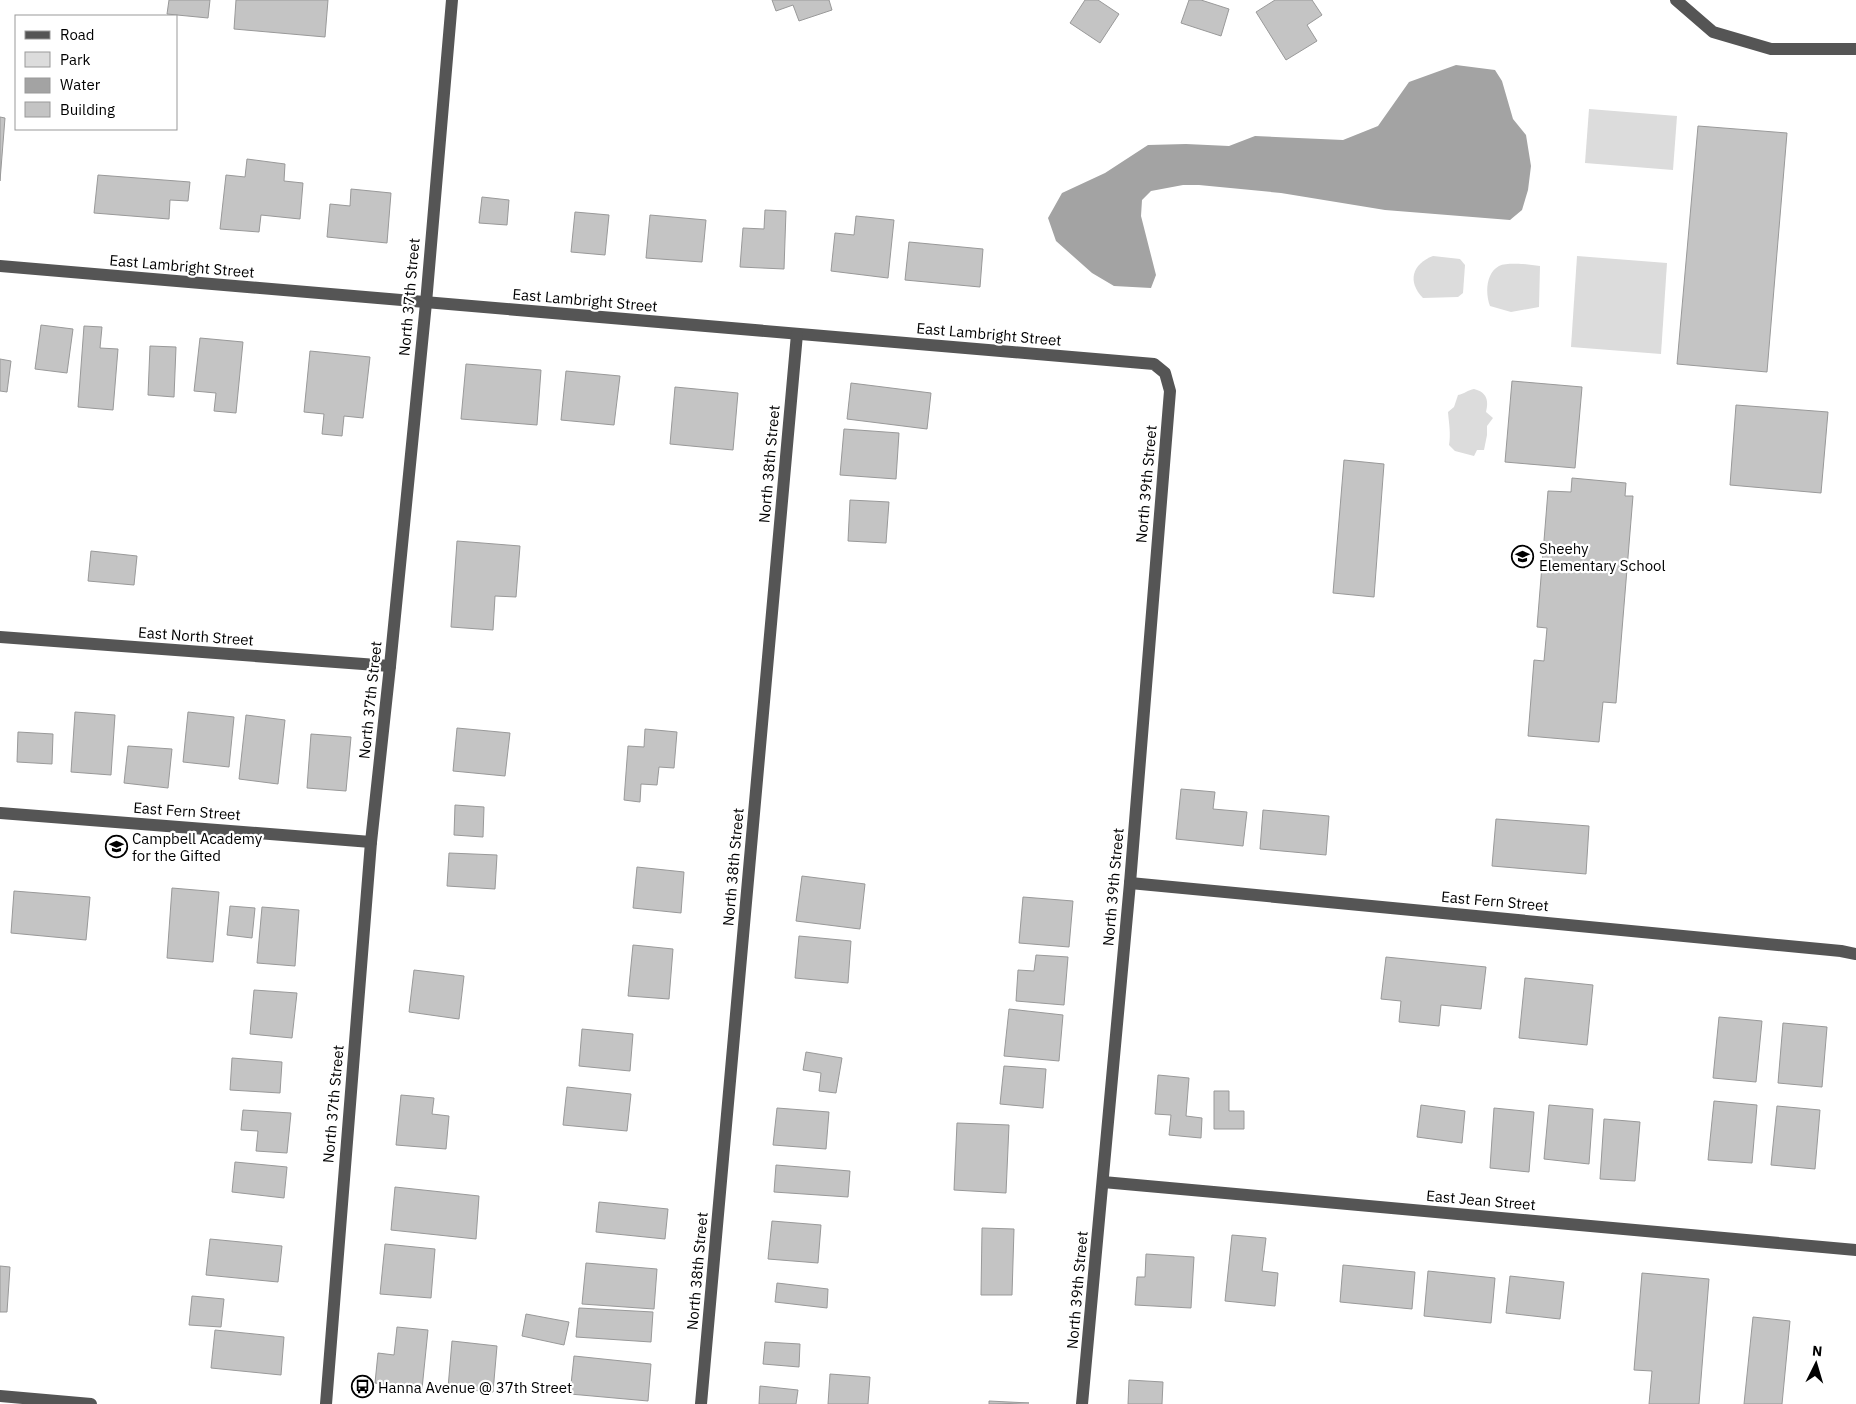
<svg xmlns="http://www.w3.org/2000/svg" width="1856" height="1404" font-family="'IBM Plex Sans',sans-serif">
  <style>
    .green { fill: #dcdcdc }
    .water { fill: #a3a3a3 }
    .building { fill: #c4c4c4; stroke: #999 }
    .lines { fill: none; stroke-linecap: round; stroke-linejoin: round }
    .minor { stroke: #555; stroke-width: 12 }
    .labels { text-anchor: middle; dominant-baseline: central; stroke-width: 4.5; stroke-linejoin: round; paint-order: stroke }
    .street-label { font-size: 15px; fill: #000; stroke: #fff }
    .poi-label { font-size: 15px; fill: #000; stroke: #fff; text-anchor: start }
  </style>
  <rect width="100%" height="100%" fill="#fff"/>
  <g class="green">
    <polygon points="1589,109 1677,116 1673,170 1585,163"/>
    <path d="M1433,256l27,3 5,6 -2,28 -5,4 -35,1c-16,-16 -11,-34 10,-42z"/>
    <polygon points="1577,256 1667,263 1661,354 1571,347"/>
    <path d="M1523,264l17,2 -1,41 -28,5 -21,-6c-5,-13 -4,-33 9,-40 6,-3 18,-2 24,-2z"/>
    <path d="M1474,389c13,3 15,12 12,23l7,6 -6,8v9l-3,15h-7l-3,6 -19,-5 -6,-6c2,-11 0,-21 -1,-33l6,-5 4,-12c6,-1 10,-5 16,-6z"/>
  </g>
  <polygon class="water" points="1456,65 1495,70 1502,81 1513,119 1526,135 1531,166 1528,190 1522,210 1510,220 1385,210 1281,193 1199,185 1183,185 1151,191 1142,200 1141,216 1156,275 1151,288 1114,286 1092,273 1056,241 1048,218 1062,193 1105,173 1148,145 1186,144 1229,146 1255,136 1343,140 1378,126 1409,82"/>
  <g class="building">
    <polygon points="169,0 210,0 208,18 167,14"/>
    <polygon points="236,0 328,0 325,37 234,29"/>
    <polygon points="772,0 829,0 832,10 799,21 793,5 776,11"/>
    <polygon points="1085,0 1098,0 1119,14 1100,43 1070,23"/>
    <polygon points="1189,0 1201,0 1229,9 1221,36 1181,23"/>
    <polygon points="1275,0 1312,0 1322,15 1307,25 1317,41 1286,60 1256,12"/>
    <polygon points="0,117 5,118 0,181"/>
    <polygon points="1698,126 1787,133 1767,372 1677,364"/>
    <polygon points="247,159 285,164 284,181 303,183 300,219 261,215 259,232 220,229 226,175 245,177"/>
    <polygon points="98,175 190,182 188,201 170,200 169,219 94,213"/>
    <polygon points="351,189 391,193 387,243 327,237 330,204 350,206"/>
    <polygon points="482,197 509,200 507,225 479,223"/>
    <polygon points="765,210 786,211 784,269 740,267 743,228 764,229"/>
    <polygon points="575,212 609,215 605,255 571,252"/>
    <polygon points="650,215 706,220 702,262 646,258"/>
    <polygon points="856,216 894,220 888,278 831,271 835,233 854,235"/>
    <polygon points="909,242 983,249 980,287 905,280"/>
    <polygon points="41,325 73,329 67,373 35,369"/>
    <polygon points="84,326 102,327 100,348 118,349 113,410 78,407"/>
    <polygon points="200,338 243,342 236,413 214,411 216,393 194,391"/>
    <polygon points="150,346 176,347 174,397 148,395"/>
    <polygon points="310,351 370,357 363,418 344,416 342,436 322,434 324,414 304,412"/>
    <polygon points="0,359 11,361 7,392 0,391"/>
    <polygon points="466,364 541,370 537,425 461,419"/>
    <polygon points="566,371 620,376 614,425 561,420"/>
    <polygon points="1512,381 1582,387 1575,468 1505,462"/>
    <polygon points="851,383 931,393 927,429 847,419"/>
    <polygon points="675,387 738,393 733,450 670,444"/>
    <polygon points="1736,405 1828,412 1821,493 1730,485"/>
    <polygon points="844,429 899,433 896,479 840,475"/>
    <polygon points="1344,460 1384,464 1374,597 1333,593"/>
    <polygon points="1572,478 1626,483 1625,496 1633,496 1616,703 1603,702 1599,742 1528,736 1534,660 1544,661 1547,628 1537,627 1548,491 1571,492"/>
    <polygon points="850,500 889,502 886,543 848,541"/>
    <polygon points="457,541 520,546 516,597 495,596 493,630 451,627"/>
    <polygon points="91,551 137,556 134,585 88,581"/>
    <polygon points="75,712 115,715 111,775 71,772"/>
    <polygon points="188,712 234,717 229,767 183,762"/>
    <polygon points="246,715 285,720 278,784 239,779"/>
    <polygon points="457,728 510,733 505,776 453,771"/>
    <polygon points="645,729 677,732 674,768 659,767 657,785 641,784 640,802 624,800 628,746 644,747"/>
    <polygon points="18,732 53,734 52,764 17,762"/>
    <polygon points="311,734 351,737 346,791 307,788"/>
    <polygon points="128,746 172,749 168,788 124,783"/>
    <polygon points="1181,789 1215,792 1213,809 1247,812 1243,846 1176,839"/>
    <polygon points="455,805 484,807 483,837 454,835"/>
    <polygon points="1263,810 1329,816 1326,855 1260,849"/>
    <polygon points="1496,819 1589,826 1586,874 1492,866"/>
    <polygon points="449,853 497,855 495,889 447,886"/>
    <polygon points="637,867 684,872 681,913 633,908"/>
    <polygon points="802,876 865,884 860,929 796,921"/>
    <polygon points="172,888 219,892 213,962 167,958"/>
    <polygon points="14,891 90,897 86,940 11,933"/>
    <polygon points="1023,897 1073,901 1069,947 1019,943"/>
    <polygon points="230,906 255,908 252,938 227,935"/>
    <polygon points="262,907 299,910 295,966 257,963"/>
    <polygon points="799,936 851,941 848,983 795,978"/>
    <polygon points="633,945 673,949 669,999 628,996"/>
    <polygon points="1036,955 1068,957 1064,1005 1016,1001 1018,970 1034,971"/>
    <polygon points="1386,957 1486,967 1481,1009 1441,1005 1439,1026 1399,1022 1401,1001 1381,999"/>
    <polygon points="414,970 464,976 459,1019 409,1012"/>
    <polygon points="1525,978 1593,985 1587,1045 1519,1038"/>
    <polygon points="254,990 297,993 292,1038 250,1034"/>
    <polygon points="1009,1009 1063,1015 1059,1061 1004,1056"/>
    <polygon points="1719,1017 1762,1021 1756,1082 1713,1078"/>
    <polygon points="1783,1023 1827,1027 1822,1087 1778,1083"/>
    <polygon points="582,1029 633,1034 630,1071 579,1066"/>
    <polygon points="806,1052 842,1058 836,1093 819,1091 821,1073 803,1070"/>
    <polygon points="232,1058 282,1062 280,1093 230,1090"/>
    <polygon points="1004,1066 1046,1069 1043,1108 1000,1104"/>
    <polygon points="1158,1075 1189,1078 1186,1116 1202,1118 1201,1138 1169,1135 1171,1115 1155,1114"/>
    <polygon points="567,1087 631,1094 627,1131 563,1125"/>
    <polygon points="1214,1091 1229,1091 1229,1111 1244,1111 1244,1129 1214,1129"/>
    <polygon points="401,1095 434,1098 432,1114 449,1116 446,1149 396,1145"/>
    <polygon points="1714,1101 1757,1105 1752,1163 1708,1160"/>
    <polygon points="1421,1105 1465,1111 1462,1143 1417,1137"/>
    <polygon points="1549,1105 1593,1109 1589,1164 1544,1159"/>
    <polygon points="1777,1106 1820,1110 1815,1169 1771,1165"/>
    <polygon points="777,1108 829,1112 826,1149 773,1145"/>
    <polygon points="1494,1108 1534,1112 1529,1172 1490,1168"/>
    <polygon points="243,1110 291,1113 287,1153 256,1151 258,1131 241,1130"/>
    <polygon points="1604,1119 1640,1122 1635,1181 1600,1179"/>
    <polygon points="957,1123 1009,1125 1006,1193 954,1190"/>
    <polygon points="235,1162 287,1167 284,1198 232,1192"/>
    <polygon points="776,1165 850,1171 848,1197 774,1192"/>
    <polygon points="395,1187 479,1196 476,1239 391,1230"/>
    <polygon points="599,1202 668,1209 665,1239 596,1232"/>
    <polygon points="772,1221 821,1225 818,1263 768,1259"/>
    <polygon points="982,1228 1014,1229 1012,1295 981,1295"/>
    <polygon points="1232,1235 1266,1238 1262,1271 1278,1273 1275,1306 1225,1301"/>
    <polygon points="210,1239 282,1246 278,1282 206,1275"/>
    <polygon points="385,1244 435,1249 431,1298 380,1294"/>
    <polygon points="1146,1254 1194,1257 1191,1308 1135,1305 1137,1277 1145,1277"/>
    <polygon points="586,1263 657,1269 654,1309 582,1304"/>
    <polygon points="1343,1265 1415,1272 1412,1309 1340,1302"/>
    <polygon points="0,1266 10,1267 7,1312 0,1312"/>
    <polygon points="1428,1271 1495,1278 1491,1323 1424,1316"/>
    <polygon points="1642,1273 1709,1279 1699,1404 1649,1404 1652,1371 1634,1370"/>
    <polygon points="1510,1276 1564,1282 1560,1319 1506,1313"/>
    <polygon points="777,1283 828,1289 827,1308 775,1302"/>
    <polygon points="192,1296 224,1299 221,1327 189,1325"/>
    <polygon points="579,1308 653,1312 651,1342 576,1337"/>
    <polygon points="526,1314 569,1322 564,1345 522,1336"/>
    <polygon points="1753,1317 1790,1321 1782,1404 1744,1404"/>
    <polygon points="397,1327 428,1330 422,1389 375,1383 378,1353 394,1355"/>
    <polygon points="215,1330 284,1337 281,1375 211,1368"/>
    <polygon points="452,1341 497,1346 493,1392 448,1388"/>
    <polygon points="765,1342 800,1344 799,1367 763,1364"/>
    <polygon points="574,1356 651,1364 648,1401 570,1394"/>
    <polygon points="830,1374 870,1377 868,1404 828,1404"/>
    <polygon points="1129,1380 1163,1382 1162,1404 1128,1404"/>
    <polygon points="760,1386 798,1390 796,1404 759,1404"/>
    <polygon points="989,1401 1029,1403 989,1404"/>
  </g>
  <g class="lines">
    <g class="minor">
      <polyline points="1676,0 1713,32 1771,49 1856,49"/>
      <polyline points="0,266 1154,364 1165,373 1170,391 1130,883 1082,1404"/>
      <polyline points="0,637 390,666"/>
      <polyline points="0,813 371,842"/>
      <polyline points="1130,883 1841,951 1856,954"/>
      <polyline points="1103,1182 1856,1250"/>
      <polyline points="0,1396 91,1404"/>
      <polyline points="326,1404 371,842 390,666 426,303 452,0"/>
      <polyline points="701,1404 797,334"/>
    </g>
  </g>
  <defs>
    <symbol id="school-ring" viewBox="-11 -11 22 22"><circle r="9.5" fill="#fff" stroke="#000" stroke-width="1.5"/><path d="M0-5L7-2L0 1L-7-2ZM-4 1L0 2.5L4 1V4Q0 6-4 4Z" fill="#000"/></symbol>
    <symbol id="bus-ring" viewBox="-11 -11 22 22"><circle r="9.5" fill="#fff" stroke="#000" stroke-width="1.5"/><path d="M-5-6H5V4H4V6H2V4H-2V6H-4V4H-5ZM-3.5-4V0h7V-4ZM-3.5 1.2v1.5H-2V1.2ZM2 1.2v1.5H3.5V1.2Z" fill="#000"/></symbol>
  </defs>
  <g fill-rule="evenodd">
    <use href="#school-ring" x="1510" y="544" width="25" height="25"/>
    <use href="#school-ring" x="104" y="834" width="25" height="25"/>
    <use href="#bus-ring" x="350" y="1374" width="25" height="25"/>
  </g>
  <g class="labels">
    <g class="street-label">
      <text transform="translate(182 266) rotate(5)">East Lambright Street</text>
      <text transform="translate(409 297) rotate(-85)">North 37th Street</text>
      <text transform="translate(585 300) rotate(5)">East Lambright Street</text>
      <text transform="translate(989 334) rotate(5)">East Lambright Street</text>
      <text transform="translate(769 464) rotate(-85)">North 38th Street</text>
      <text transform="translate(1146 484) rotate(-85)">North 39th Street</text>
      <text transform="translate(196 636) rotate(4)">East North Street</text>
      <text transform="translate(370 700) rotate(-84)">North 37th Street</text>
      <text transform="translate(187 811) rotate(4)">East Fern Street</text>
      <text transform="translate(733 867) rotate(-85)">North 38th Street</text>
      <text transform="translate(1113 887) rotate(-85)">North 39th Street</text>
      <text transform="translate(1495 901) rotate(5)">East Fern Street</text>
      <text transform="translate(333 1104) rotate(-85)">North 37th Street</text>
      <text transform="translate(1481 1200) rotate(5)">East Jean Street</text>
      <text transform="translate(697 1271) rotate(-85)">North 38th Street</text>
      <text transform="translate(1077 1290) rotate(-85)">North 39th Street</text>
    </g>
    <g class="poi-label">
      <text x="1539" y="548">Sheehy<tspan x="1539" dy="17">Elementary School</tspan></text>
      <text x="132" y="838">Campbell Academy<tspan x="132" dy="17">for the Gifted</tspan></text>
      <text x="378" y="1387">Hanna Avenue @ 37th Street</text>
    </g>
  </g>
  <rect x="15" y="15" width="162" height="115" fill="#ffffff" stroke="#999999"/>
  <rect x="25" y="31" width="25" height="8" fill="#555555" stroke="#999999"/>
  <text x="60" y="40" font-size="15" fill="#000000">Road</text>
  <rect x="25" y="52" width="25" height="15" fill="#dcdcdc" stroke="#999999"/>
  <text x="60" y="65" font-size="15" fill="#000000">Park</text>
  <rect x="25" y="78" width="25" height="15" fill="#a3a3a3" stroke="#999999"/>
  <text x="60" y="90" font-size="15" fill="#000000">Water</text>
  <rect x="25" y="102" width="25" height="15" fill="#c4c4c4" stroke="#999999"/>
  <text x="60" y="115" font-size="15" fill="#000000">Building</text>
  <g transform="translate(1816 1364) rotate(5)" stroke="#ffffff" stroke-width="4" paint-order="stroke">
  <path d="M0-4L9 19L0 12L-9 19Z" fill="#000000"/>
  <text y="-8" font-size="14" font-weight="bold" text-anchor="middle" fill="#000000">N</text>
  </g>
</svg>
